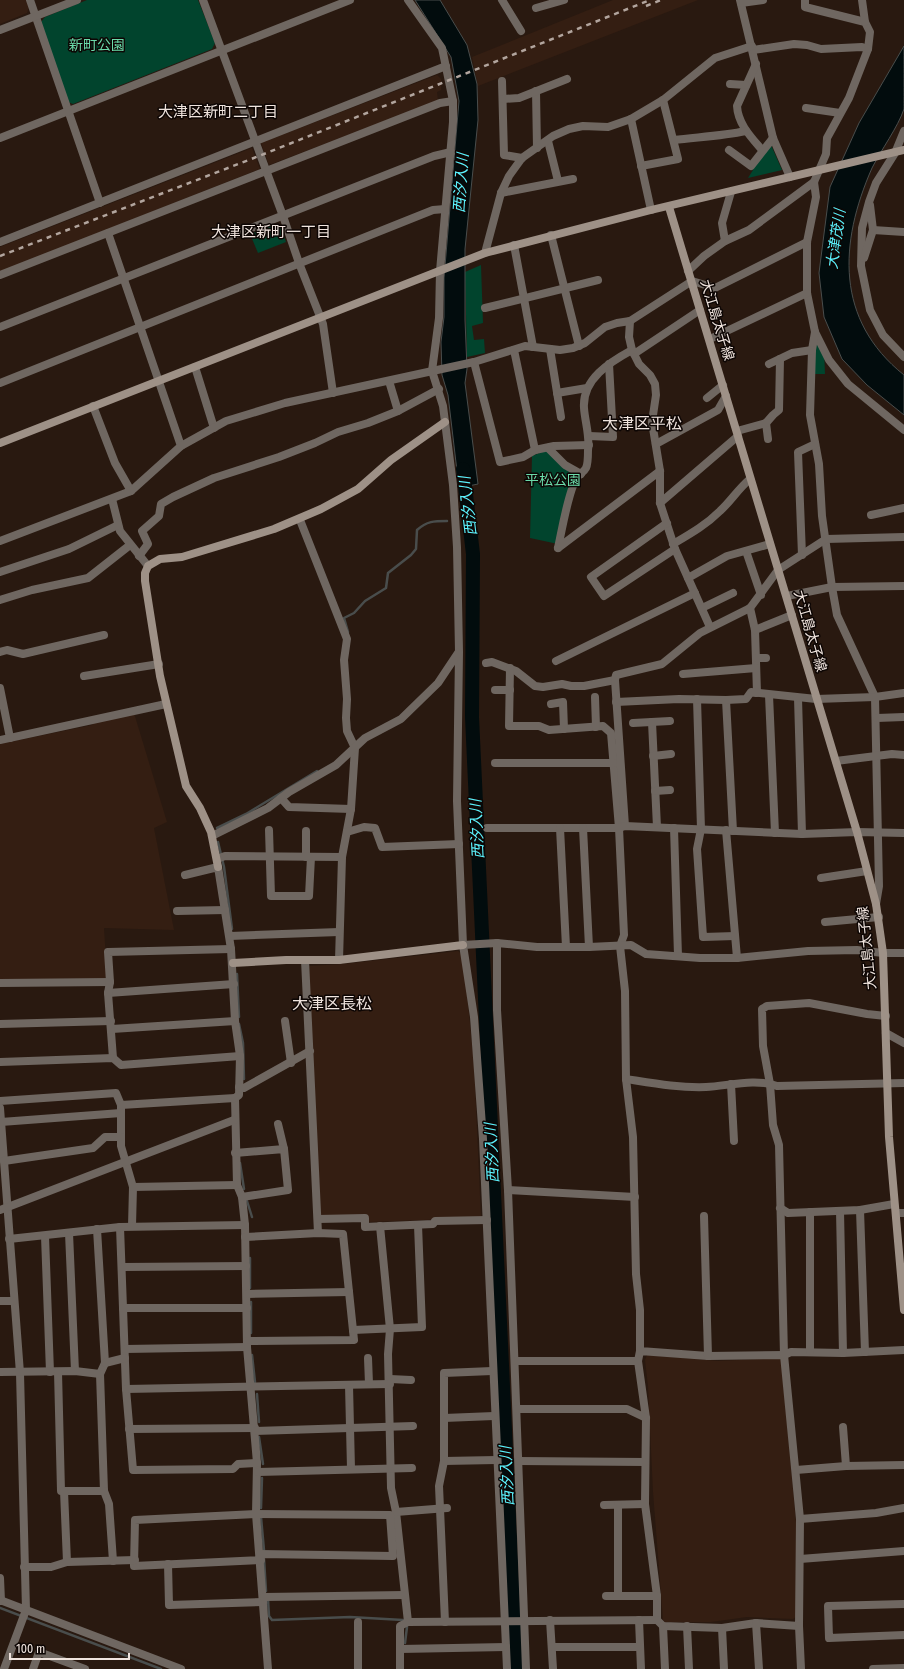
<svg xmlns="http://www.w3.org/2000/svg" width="904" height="1669" font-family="'Fira Sans Condensed','Noto Sans JP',sans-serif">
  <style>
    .built { fill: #341e12 }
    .green { fill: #01442d }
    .water { fill: #020c0d; stroke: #494d4c }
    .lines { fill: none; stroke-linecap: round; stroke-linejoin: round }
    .stream { stroke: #494d4c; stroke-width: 2.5 }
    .river { stroke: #020c0d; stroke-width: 14 }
    .street { stroke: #6f6761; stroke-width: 8 }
    .secondary { stroke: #9e9187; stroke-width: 8 }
    .rail { stroke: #b2a59e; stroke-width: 2.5; stroke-dasharray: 5 5; stroke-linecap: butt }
    .labels { text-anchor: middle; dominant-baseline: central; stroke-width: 3; stroke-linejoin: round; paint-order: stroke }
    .park-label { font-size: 14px; fill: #6bdbaa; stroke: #0d0604 }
    .street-label { font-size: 14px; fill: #f0e4de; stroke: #0d0604 }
    .neighbourhood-label { font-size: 15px; fill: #f0e4de; stroke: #0d0604 }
    .water-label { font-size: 15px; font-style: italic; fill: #5bf2fd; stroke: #0d0604 }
    .quarter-label { font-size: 16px; fill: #f0e4de; stroke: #0d0604 }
  </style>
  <rect width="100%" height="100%" fill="#291910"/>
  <g class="built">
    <polygon points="0,0 26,0 29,7 27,13 0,24"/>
    <polygon points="613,0 698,0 478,86 472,57"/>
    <polygon points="437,75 441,79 441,90 437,92 438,101 269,165 261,143"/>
    <polygon points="252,148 260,169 0,272 0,247"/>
    <polygon points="134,713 167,822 154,828 174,930 104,928 107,976 103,980 0,982 0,744 92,725 94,722"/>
    <polygon points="458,951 463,955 474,1063 481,1218 368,1222 322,1216 319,1212 308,966 343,964"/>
    <polygon points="647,1355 718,1361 781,1358 796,1522 797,1616 793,1619 747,1617 711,1622 665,1622 663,1620 653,1492 648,1386 645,1360"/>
  </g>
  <g class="green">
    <polygon points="87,0 198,0 215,43 212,49 73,104 68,102 41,22 45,17"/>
    <polygon points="771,145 782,170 748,178 753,170 752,168"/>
    <polygon points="277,224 280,225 286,242 258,253 250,234"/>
    <polygon points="481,265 483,323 472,326 474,340 484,339 485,353 467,357 465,272"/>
    <polygon points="815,332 824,350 825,374 811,374"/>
    <polygon points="552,448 566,463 580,471 558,544 530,538 532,456"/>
  </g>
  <g class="water">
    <polygon points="415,0 440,0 467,45 477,84 478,120 465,249 465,320 467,369 465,383 478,484 459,488 448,395 442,375 441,342 444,317 444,278 459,101 451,57"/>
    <path d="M904,46c0,13 0,52 0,63 -6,18 -23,41 -32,59 -33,75 -37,152 32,207v40l-37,-30 -25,-26 -18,-42 -5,-44 11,-86 29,-64z"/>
  </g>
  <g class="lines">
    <g class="stream">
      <path d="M348,632l-4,-14 10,-5 11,-12 21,-13 2,-15 23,-18 5,-6 1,-19c10,-9 17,-9 30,-9"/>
      <polyline points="217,828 246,814 317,771"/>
      <polyline points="218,842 224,867 232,929"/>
      <polyline points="237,974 239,1017"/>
      <polyline points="239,1024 243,1043 244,1079"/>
      <polyline points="240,1163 244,1189"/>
      <polyline points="247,1201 252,1217"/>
      <polyline points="250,1258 250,1288"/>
      <polyline points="251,1333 251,1302"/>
      <polyline points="252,1355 255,1382"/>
      <polyline points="257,1394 259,1422"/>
      <polyline points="259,1437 263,1464"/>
      <polyline points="261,1508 262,1478"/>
      <polyline points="261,1517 264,1550"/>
      <polyline points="264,1559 266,1591"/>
      <polyline points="268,1599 269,1616 272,1620 350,1617 403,1620 407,1627 405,1643"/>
      <polyline points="0,1608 161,1669"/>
    </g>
    <polyline class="river" points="463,469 473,554 472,717 516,1669"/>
    <g class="street">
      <polyline points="30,0 100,203"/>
      <polyline points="203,0 283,216 299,263 323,324 333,393"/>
      <polyline points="408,0 442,48 453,101 453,122 440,271 439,318 432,371 443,406 453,485 457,547 459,652 457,801 463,945 474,1017 483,1139 507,1669"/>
      <polyline points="502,0 521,31"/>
      <polyline points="740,0 773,138 790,177"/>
      <polyline points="805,0 805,7 865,22 870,32 868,49 849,98 827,138 826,154 814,182 816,197 807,242 807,293 815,332 829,360 848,384 904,430"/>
      <polyline points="862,0 865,22"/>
      <polyline points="741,3 763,0"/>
      <polyline points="536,8 564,0"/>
      <polyline points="0,30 77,0"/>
      <polyline points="753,50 794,44 807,45 821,49 862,47 868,49"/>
      <path d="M756,64l-19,42c1,18 14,31 25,44"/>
      <polyline points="502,81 504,155 522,158"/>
      <polyline points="730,84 746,85"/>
      <polyline points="536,91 537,148"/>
      <polyline points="503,99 519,98 567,79"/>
      <polyline points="806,108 840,113"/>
      <polyline points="631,119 651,210"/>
      <polyline points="904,131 895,153 876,183 869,202 862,228 861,266 870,310 883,335 904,357"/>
      <polyline points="0,138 350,0"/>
      <path d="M674,140c24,-3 48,-4 72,-9"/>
      <polyline points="548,141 558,181"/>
      <polyline points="729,150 751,166 773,138"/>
      <polyline points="641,166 678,159 663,100"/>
      <polyline points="501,193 573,179"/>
      <polyline points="873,230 904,232"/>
      <polyline points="108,233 181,446"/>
      <polyline points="551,235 579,346"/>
      <polyline points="725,241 722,223 731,192"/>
      <polyline points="0,242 446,66"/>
      <polyline points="514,245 533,347"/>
      <polyline points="485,253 501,193 509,176 522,158 553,136 569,129 583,126 608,127 631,119 663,100 715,58 752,46"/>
      <polyline points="864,258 873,230 870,205"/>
      <polyline points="688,271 704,256 725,241 749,230 814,182"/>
      <polyline points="0,275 440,103 453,101"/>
      <polyline points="485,308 598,280"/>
      <polyline points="630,321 629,337 632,350 639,364 650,375 655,384 656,395 652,422 660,471 660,503 675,549 710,627"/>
      <polyline points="0,327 434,156 451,152"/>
      <polyline points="815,332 812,350 810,415 819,464 822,516 832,587 837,615 875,697 879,886 876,904"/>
      <polyline points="710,339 807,293"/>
      <polyline points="550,349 561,417"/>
      <polyline points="514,350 535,450"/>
      <polyline points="634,354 700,310"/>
      <polyline points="474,362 500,462 523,457 535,450 554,446 589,445"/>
      <polyline points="769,364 792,353 812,350"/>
      <polyline points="195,367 214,428"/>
      <polyline points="389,381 398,411"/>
      <polyline points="0,383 433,210 445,209"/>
      <polyline points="557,393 587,388"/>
      <polyline points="707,398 723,385"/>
      <polyline points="93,406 115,463 131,491"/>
      <polyline points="766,423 768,439"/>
      <polyline points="737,431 766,423 773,415 779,410 780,359"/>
      <polyline points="589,436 613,437 609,364"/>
      <polyline points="656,444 718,410 726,396"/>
      <polyline points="548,448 565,465 581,474"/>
      <polyline points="112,499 120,531 148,566"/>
      <polyline points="660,503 738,436"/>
      <polyline points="871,515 904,508"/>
      <polyline points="300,520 347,639 344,660 347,699 346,718 347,731 355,748 351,809 342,857 339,960"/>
      <polyline points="667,523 591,577 604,596 675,549"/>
      <polyline points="0,541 131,491 181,446 226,421 285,403 474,362 525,346 560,350 573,348 585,343 605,327 617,323 630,321 692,281 715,288 807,242"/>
      <path d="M673,544c17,-10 33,-19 47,-33 11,-10 18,-22 30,-32"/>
      <path d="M558,548c4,-18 10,-56 19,-71 3,-3 7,-5 9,-9 2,-4 2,-13 2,-18 2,-14 -3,-28 -4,-42 -2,-29 26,-46 48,-58"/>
      <polyline points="558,548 660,471"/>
      <polyline points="746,551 761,595"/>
      <polyline points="802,555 798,452 815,444"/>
      <polyline points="139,556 148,544 142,531 159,516 161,504 173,497 214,478 279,457 315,443 338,432 368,423 398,411 439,389"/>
      <polyline points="0,572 69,549 118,525"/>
      <polyline points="688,578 727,556 770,544"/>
      <polyline points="787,596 832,587 904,586"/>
      <polyline points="0,600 32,590 88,578 130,545"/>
      <polyline points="702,608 733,593"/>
      <polyline points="750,608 755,630 757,693"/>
      <polyline points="755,630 792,615"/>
      <polyline points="0,652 7,650 23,654 104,635"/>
      <polyline points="756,658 766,658"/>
      <polyline points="556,661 695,593"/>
      <polyline points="486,663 492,662 516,671 535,686 543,687 562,684 571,686 584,686 615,680"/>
      <polyline points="510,668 509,726 539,726 549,730 603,726 611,733 619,828 624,935 620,946 625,991 626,1079 633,1137 636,1274 640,1310 640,1351 638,1361 646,1418 645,1504 657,1596 657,1620 663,1626 722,1628 756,1623 799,1626 800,1519 784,1355 708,1356 640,1351"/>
      <polyline points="683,674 756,668"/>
      <polyline points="84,676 159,664"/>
      <polyline points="0,688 10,738"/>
      <polyline points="495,690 510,690"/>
      <polyline points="769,695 775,833"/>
      <polyline points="595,697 596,727"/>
      <polyline points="798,698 802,834"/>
      <polyline points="697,699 701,829 697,849 703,937 735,936"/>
      <polyline points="726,700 733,831"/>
      <polyline points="616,702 679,699 726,700 746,699 751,692 816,699 875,697 904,693"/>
      <polyline points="551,704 563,702 564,729"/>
      <polyline points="877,718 904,717"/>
      <polyline points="652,722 657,827"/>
      <polyline points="633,723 670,721"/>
      <polyline points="0,740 166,704"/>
      <polyline points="653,756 671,754"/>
      <polyline points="836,761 892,754 904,755"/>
      <polyline points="495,763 614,763"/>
      <polyline points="655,791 670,790"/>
      <polyline points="281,798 289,807 351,809"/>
      <polyline points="625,826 615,680 616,675 662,664 700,633 750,608 778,570 826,539 904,537"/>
      <polyline points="487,828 619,828 625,826 802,834 857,832 904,833"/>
      <polyline points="560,828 566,947"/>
      <polyline points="583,828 589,947"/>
      <polyline points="674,828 678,956"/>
      <polyline points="269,830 271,896 309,896 311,857"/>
      <polyline points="726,830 737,958"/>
      <polyline points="306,831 306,857"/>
      <polyline points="347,832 364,827 375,828 382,847 459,844"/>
      <polyline points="212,836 268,808 289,792 336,765 365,738 401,719 438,683 458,653"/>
      <polyline points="217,859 225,856 342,857"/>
      <polyline points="185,875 218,867 231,949 235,1021 240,1056 239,1095 235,1098 237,1185 242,1197 245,1225 247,1347 257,1463 256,1514 268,1669"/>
      <polyline points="821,878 867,871"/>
      <polyline points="177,911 225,910"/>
      <polyline points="825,922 879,917"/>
      <polyline points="230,936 339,932"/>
      <polyline points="497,943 497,1010 508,1190 526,1669"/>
      <polyline points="463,945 497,943 537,947 589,947 631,945 646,954 700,958 737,958 808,951 857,950 883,953 904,953"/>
      <polyline points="305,960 318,1233"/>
      <polyline points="0,983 110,982"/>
      <polyline points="108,993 234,984"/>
      <polyline points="886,1016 867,1014 809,1003 767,1006 762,1009 763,1046 770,1084 773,1125 779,1145 784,1355 791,1352 843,1353 904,1350"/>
      <polyline points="285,1021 291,1063"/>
      <polyline points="0,1024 111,1021"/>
      <polyline points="112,1029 235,1021"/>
      <polyline points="886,1033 904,1043"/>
      <polyline points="113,1058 108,993 110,982 108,952 231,949"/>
      <polyline points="0,1062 113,1058 121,1065 240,1056"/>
      <path d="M626,1079c26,4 53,9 80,8 22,-1 49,-9 71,-1l127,-3"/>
      <polyline points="731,1084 734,1141"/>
      <polyline points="239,1087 244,1088 310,1051"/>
      <polyline points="0,1101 116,1093 121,1105 121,1146 133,1187 132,1226"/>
      <polyline points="121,1105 235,1098"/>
      <polyline points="0,1108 20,1373 26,1610 4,1669"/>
      <polyline points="1,1122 121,1113"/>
      <polyline points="278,1124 284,1149"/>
      <polyline points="235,1153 284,1149 288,1190 242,1197"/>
      <polyline points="4,1161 93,1148 105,1137 121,1137"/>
      <polyline points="133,1187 237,1185"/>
      <polyline points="508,1190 635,1197"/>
      <polyline points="780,1208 788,1213 860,1210 894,1204"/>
      <polyline points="0,1210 234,1120"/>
      <polyline points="860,1210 865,1352"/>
      <polyline points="840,1211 843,1353"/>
      <polyline points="896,1213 904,1213"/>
      <polyline points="704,1216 708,1356"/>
      <polyline points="318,1219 365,1218 365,1227 433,1224 435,1221 487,1220"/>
      <polyline points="380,1226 390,1329 388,1354 391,1488 396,1512 408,1622"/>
      <polyline points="120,1227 126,1389 133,1470 233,1469 238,1464 257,1463"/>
      <polyline points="97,1229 105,1363 100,1374 104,1491 109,1504 113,1561"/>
      <polyline points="69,1233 75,1371"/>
      <polyline points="45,1236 50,1372"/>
      <polyline points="245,1237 318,1233 343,1234 354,1340 247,1341"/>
      <polyline points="9,1239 120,1227 245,1225"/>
      <polyline points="123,1267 246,1266"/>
      <polyline points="247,1294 349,1292"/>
      <polyline points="0,1301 13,1301"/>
      <polyline points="123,1308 247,1308"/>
      <polyline points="353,1330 422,1327 418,1225"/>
      <polyline points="125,1349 247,1347"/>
      <polyline points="810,1351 810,1212"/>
      <polyline points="368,1358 369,1384"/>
      <polyline points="515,1361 638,1361"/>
      <polyline points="105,1363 125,1358"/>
      <polyline points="0,1372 75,1371 100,1374"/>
      <polyline points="58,1372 61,1491 104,1491"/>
      <polyline points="390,1379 411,1380"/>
      <polyline points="349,1385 351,1469"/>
      <polyline points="126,1389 390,1384"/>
      <polyline points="517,1409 627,1409 646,1418"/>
      <polyline points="444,1418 494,1416"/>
      <polyline points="843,1427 846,1466"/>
      <polyline points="129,1429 255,1428"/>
      <polyline points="255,1431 413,1426"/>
      <polyline points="444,1461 496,1460"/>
      <polyline points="519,1461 645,1462"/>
      <polyline points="796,1470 846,1466 904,1465"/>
      <polyline points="258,1472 412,1468"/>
      <polyline points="64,1491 67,1562"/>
      <polyline points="604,1505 645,1504"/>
      <polyline points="618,1505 618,1596"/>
      <polyline points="396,1512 447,1508"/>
      <polyline points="800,1519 876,1513 904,1508"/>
      <polyline points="260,1554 393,1556 390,1515 256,1514 135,1520 134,1566 261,1560"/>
      <polyline points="800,1559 904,1551"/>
      <polyline points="168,1564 169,1605 263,1602"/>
      <polyline points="24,1567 51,1567 67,1562 135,1560"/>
      <polyline points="0,1578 1,1601"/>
      <polyline points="606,1596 657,1596"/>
      <polyline points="264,1597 404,1595"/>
      <polyline points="0,1600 181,1669"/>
      <polyline points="904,1604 828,1606 829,1638 904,1635"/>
      <polyline points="550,1620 553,1669"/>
      <polyline points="639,1620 641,1669"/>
      <polyline points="358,1622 358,1669"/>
      <polyline points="445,1622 439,1486 444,1461 444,1373 492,1371"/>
      <polyline points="756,1623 759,1669"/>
      <polyline points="663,1626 665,1669"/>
      <polyline points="687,1626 689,1669"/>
      <polyline points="799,1626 801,1669"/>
      <polyline points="722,1628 724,1669"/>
      <polyline points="552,1647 640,1647"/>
      <polyline points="400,1649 506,1647"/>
      <polyline points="33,1669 39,1652 85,1669"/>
      <polyline points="400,1669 400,1626 408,1622 657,1620"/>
      <polyline points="873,1669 904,1668"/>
    </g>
    <g class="secondary">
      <polyline points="669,207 857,832 876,904 883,953 889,1137 904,1310"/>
      <polyline points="0,443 485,253 651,210 904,150"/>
      <polyline points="218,867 211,832 200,808 186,786 160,676 145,581 145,573 148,566 160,559 182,557 274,529 321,509 358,489 391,460 445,422"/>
      <polyline points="233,963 286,960 339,960 463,945"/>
    </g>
    <g class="rail">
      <polyline points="646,6 661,0"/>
      <polyline points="0,256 259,156 650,0"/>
    </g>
  </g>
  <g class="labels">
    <g class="park-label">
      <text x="97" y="45">新町公園</text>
      <text x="553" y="480">平松公園</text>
    </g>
    <g class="street-label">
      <text transform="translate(717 320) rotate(73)">大江島太子線</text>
      <text transform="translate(810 631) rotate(74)">大江島太子線</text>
      <text transform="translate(867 948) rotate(-96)">大江島太子線</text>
    </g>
    <g class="neighbourhood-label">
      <text x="218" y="112">大津区新町二丁目</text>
      <text x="271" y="232">大津区新町一丁目</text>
    </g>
    <g class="water-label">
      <text transform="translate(461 183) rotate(-86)">西汐入川</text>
      <text transform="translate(836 239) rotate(-82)">大津茂川</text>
      <text transform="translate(468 506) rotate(-97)">西汐入川</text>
      <text transform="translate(477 829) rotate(-93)">西汐入川</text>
      <text transform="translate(492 1153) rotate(-93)">西汐入川</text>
      <text transform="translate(507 1476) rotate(-93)">西汐入川</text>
    </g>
    <g class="quarter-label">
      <text x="642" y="423">大津区平松</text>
      <text x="332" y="1003">大津区長松</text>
    </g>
  </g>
  <path d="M10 1653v6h119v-6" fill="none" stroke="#f0e4de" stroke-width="2"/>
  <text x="16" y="1653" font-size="12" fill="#f0e4de" stroke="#0d0604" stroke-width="3" paint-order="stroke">100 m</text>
</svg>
